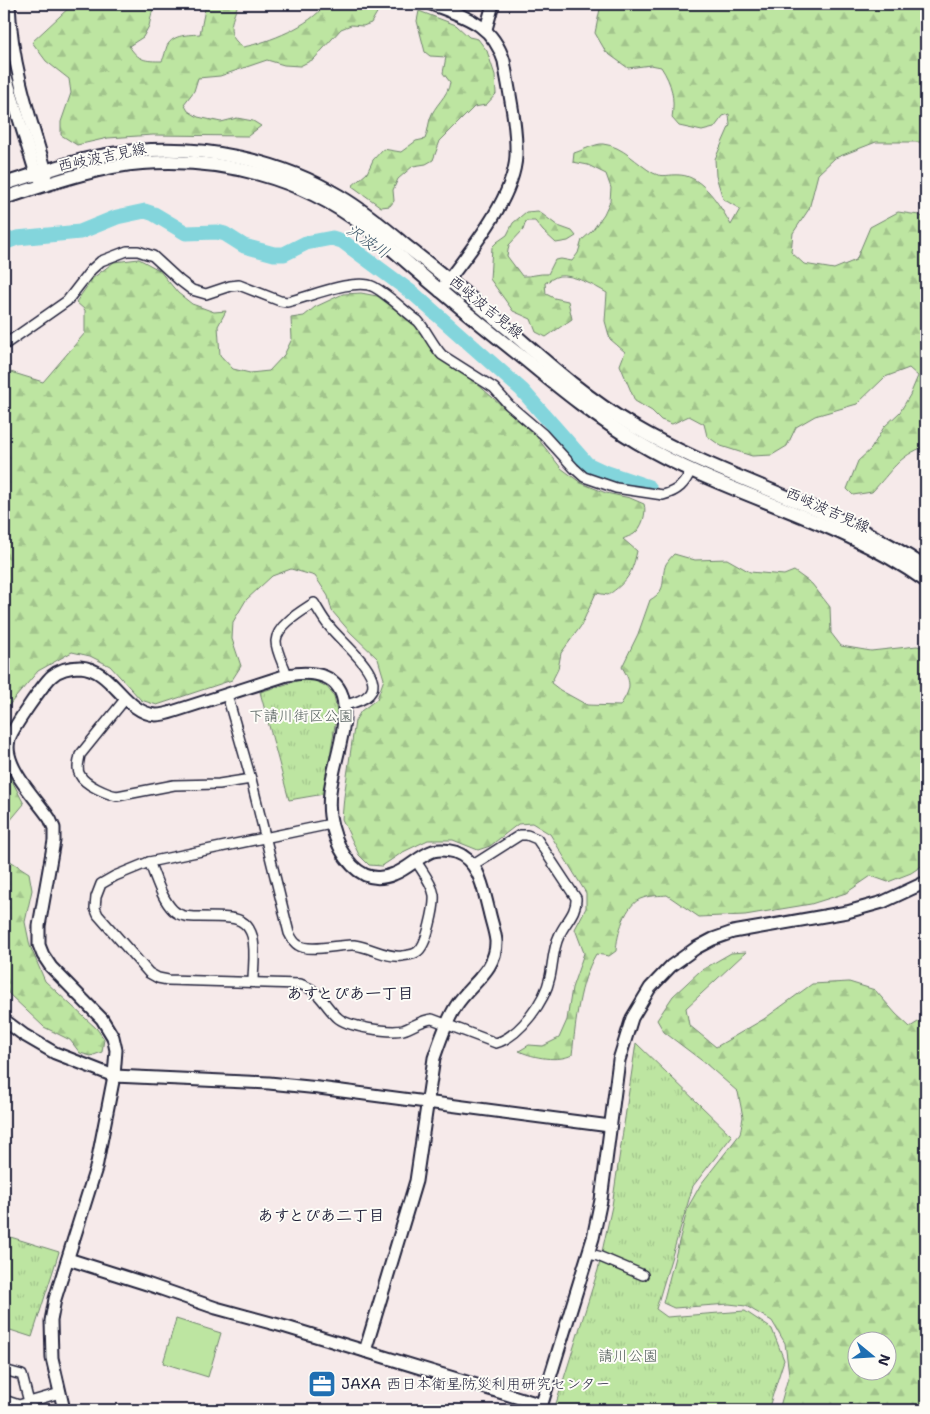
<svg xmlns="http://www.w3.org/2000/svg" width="930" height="1414" font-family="'Shantell Sans','Klee One',sans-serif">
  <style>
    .forest { fill: url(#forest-firs); stroke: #70846e; fill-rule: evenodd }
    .park { fill: url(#park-tufts); stroke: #70846e }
    .pitch { fill: #bde5a1; stroke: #70846e }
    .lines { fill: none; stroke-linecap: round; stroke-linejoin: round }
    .river { stroke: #83d5dc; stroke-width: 15 }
    .minor-casing { stroke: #22223b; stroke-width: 12 }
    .tertiary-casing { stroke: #22223b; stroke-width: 15 }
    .secondary-casing { stroke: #22223b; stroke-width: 16 }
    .minor { stroke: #fdfcf7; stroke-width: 9 }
    .tertiary { stroke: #fdfcf7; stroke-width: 11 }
    .secondary { stroke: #fdfcf7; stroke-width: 12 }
    .labels { text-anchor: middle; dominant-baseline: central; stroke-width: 4; stroke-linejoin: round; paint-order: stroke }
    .street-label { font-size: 15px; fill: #22223b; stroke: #fdfcf7 }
    .park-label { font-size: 15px; fill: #505c5a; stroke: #fdfcf7 }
    .poi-label { font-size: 15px; fill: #22223b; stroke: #fdfcf7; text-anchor: start }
    .water-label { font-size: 16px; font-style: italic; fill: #3f586b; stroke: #fdfcf7 }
    .neighbourhood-label { font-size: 16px; font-weight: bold; fill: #22223b; stroke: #fdfcf7 }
  </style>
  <defs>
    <pattern id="forest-firs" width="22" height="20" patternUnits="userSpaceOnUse" patternTransform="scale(1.25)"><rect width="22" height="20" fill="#bde5a1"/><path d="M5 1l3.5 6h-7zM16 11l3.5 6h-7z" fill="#a2c48c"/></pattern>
    <pattern id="park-tufts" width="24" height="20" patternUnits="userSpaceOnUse" patternTransform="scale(1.25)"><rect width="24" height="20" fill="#bde5a1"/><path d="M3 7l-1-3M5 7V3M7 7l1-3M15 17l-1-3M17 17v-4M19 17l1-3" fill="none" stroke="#a2c48c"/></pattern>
  </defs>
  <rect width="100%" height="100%" fill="#f6eaea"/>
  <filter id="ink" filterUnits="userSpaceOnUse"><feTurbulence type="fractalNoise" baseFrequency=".02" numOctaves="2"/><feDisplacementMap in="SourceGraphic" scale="10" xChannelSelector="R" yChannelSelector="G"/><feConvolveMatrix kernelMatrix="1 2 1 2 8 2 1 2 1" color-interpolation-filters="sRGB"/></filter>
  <g filter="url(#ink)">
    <g class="forest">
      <path d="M73,4h77l3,4 -4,18 -6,11 -14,9c10,15 16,15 33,15 3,-5 3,-10 5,-15 6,-12 22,-11 33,-12l6,-30h32c-6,18 -14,30 5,43 27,-5 66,-21 83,-43h56l-11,19 -8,3 -12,-1 -10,4 -27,30 -14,7 -16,-1 -17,-5 -47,16 -22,2 -4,13 -10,13 4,7 10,6 23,5 16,-4 16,3 8,5 -13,10 -95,-1 -45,3 -31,7 -16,-10v-13l10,-29 -2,-14 -23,-18 -14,-19z"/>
      <path d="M601,4h325v138h-50l-41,16 -17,16 -9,35 -16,24 -2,19 13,12 30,5 22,-9 14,-33 28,-15 21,3 7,4v227c-28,10 -34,25 -54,46l-19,3 -6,-6 11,-28 13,-12 13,-22 16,-15 10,-17 8,-19 -9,-8 -24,9 -28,27 -42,12 -19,11 -9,19 -15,9 -20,1 -31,-10 -14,-10 -3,-12 -15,-8 -17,8 -11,-4 -9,-9 -17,-10 -15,-36 5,-13 -15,-13 -5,-18 2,-28c-12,-7 -34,-19 -48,-17 -5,1 -10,5 -14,7l1,11 8,4 14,3 4,18 -26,18 -10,-5 -5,-13 -18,-8 -23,-32 2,-32 5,-5 10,-7 6,-12 13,-11 12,-1 20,15 14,5 4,5 -8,5 -12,2 -13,-12 -8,-10h-9l-3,9 -14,15 -2,11 15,20c9,1 17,-3 26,-2l7,-14 6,-1 11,2 6,-8 4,-13 10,-9 12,-17 6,-13 1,-13 -5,-14 -18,-9 -15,-3 1,-9c7,-2 23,-10 29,-9 20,2 34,20 50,29 10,5 16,1 27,2 23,1 41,32 51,50l9,-16 -17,-10 -7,-23 -1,-17 15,-34 -1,-11 -6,2 -9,12 -12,3 -23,-5 -7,-8c3,-20 0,-34 -11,-51l-10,-2 -23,3 -22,-16 -11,-19z"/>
      <path d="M419,11l37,14 13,12 9,2 9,12 8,24 1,19 -10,11 -12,2 -34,34 -7,19 -7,4 -13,2 -15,13 -5,11 1,11 -4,5 -9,1 -29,-21 15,-13 6,-13 10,-11 18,3 15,-11 9,-2c3,-7 3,-13 5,-20 4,-14 18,-22 20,-37l-7,-9 3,-16 -16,-1 -5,-4 -8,-31z"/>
      <path d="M4,112c3,10 9,24 0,33z"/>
      <path d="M139,259l20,11 19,23 14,11 22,8 12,-1 -8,15 2,29 13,14 17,4 19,-2 15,-16 8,-16 -1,-21 13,-2 11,-9 28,-13 18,-1 16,3 41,30 19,31 21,10 77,68 26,33 20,15 25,10 24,5 14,6c3,9 -2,24 -10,30 -3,2 -8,3 -11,5l14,12c-5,23 -10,31 -29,44l-12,-2 -15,33 -20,27 -3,16 -7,14 9,7 27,15 33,1c10,-17 13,-21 2,-39l16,-33 12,-34c19,-11 10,-21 16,-36 2,-3 5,-7 8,-10l21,6 32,-1 23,13 34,3 10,-4 18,13 18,23 1,26 10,13 30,5 46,-5 9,2v215l-15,10 -23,9 -17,-6 -25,17 -35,11 -66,11 -46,2 -32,-22c-7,1 -16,0 -24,3 -18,5 -26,37 -27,53l-7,5 -13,-2c-17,29 -20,67 -24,101 -14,7 -38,3 -53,-4l10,-6 14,1 16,-8 8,-18 5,-32 12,-35 -9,-24 11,-21v-15l-36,-59 -18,-11 -14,1 -28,22 -12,4 -25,-10h-25l-25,12 -21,14 -13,-1 -10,-10 -17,-36 2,-22 11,-76 6,-10 16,-12 7,-20 -6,-20 -28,-27 -18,-21 -4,-15 -13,-20 -24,-7 -19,7 -26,24 -13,22 -1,17 9,27 -9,14 -75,25 -16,-5 -31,-34 -20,-10 -18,-4 -34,19 -34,40v-341l39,12 42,-49v-23l-9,-8 17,-24 21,-16z"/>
      <polygon points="4,765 24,804 4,828"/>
      <polygon points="4,857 29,873 32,890 25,922 30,946 45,981 97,1029 104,1039 102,1052 91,1056 80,1053 70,1040 44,1027 9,994 4,982"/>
      <path d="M746,952l-60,56 3,17 27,22 48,-28 48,-35 37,-2 26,8 21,24 14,13 16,-10v393h-147l10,-36 -4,-31 -13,-22 -26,-15 -17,-2 -55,4 -11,-5 25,-96 13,-23 39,-50 3,-17 -5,-25 -33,-29 -41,-31 -7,-12 16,-24 27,-25 31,-18zM858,1342h30v30h-30z"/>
    </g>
    <g class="park">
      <polygon points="303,679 314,680 327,687 334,696 337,712 324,794 289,800 260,692"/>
      <polygon points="636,1043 732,1136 693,1186 656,1309 667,1317 745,1311 772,1329 784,1360 768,1410 554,1410 598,1270 612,1206"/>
      <polygon points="4,1235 59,1252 32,1337 4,1328"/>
    </g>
    <polygon class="pitch" points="176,1319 221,1333 208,1377 163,1363"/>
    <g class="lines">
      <polyline class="river" points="4,243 17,238 80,232 117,217 145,211 154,214 186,233 217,232 225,234 244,246 274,254 284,254 306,243 332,238 342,241 415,295 522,390 587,464 602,471 649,487"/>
      <defs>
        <g id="minor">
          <path d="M4,345l63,-44 24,-31 10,-9 26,-10h11l15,5 26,24 13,10 14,4 24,-8 9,-1 41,16 7,1c22,-5 68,-25 87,-15 15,8 30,24 44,34 9,10 14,23 24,34l52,33 15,17 34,29 31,34 10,9 32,11 47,7c15,-4 22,-11 28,-25"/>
          <path d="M287,675c-3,-10 -11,-23 -11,-34 1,-16 26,-30 38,-38 5,8 9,16 15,23 18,23 80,67 15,79"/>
          <path d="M227,695l24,84 38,154c2,4 4,9 9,12 11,8 42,-1 56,0 17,2 32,13 48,11 5,-1 11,-1 15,-4 10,-6 18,-46 17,-57 -2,-12 -12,-24 -18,-34"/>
          <path d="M126,698l-46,57c-1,7 -4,14 0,20 5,10 27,19 37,21l57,-11 45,-1 32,-5"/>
          <path d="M331,824l-182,38 -34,14 -14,8 -5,13 -1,11 3,7 51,58 9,5 10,2 132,4c22,8 22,19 37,33 10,10 53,16 66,13 10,-3 18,-10 29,-11l64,24c24,-7 49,-42 54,-66 3,-13 3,-29 9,-41 6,-14 18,-23 17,-38l-39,-59 -10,-4h-7l-47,30"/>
          <path d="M149,862c7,15 12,36 24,48 7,7 17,7 26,7 10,0 21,0 31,1 32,3 23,41 23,64"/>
          <polyline points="589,1254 598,1256 643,1275"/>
          <polyline points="4,1370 22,1375 31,1410"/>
          <polyline points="4,1400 19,1405 60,1393"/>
        </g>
        <g id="tertiary">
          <path d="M9,4c2,57 20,112 37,167l-1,9"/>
          <path d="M431,4c34,13 61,19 73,57 5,31 13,64 12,95 -2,44 -50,100 -76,135"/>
          <polyline points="486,29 493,4"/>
          <polyline points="4,70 36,174 41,180"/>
          <polyline points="4,1020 24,1035 55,1053 114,1076 269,1083 319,1088 610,1126"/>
          <polyline points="68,1259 147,1284 216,1308 286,1327 542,1405"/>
          <path d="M64,1410l-12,-52 -1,-37 4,-22 41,-131 18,-92 2,-26 -3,-13 -11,-18 -51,-52 -8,-12 -4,-10v-19l15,-85v-13l-4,-9c-13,-19 -36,-42 -41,-64 -1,-4 -1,-11 0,-15 2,-10 35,-57 43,-64 8,-7 18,-9 28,-9 33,2 44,46 76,48 7,0 13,-2 19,-4l112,-36c26,-5 55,-1 57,31 3,39 -23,80 -12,120 7,27 27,63 62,48 14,-5 25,-18 39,-23 7,-2 15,-1 22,1 25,9 28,37 34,59 2,10 6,20 7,30 1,29 -26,43 -40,65 -10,16 -16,35 -22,52l-18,123 -51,170"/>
          <polyline points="540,1410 593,1238 601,1200 619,1060 632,1018 650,988 671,966 696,948 713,939 733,932 847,912 883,902 926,882"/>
        </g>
        <g id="secondary">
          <path d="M4,184c43,-13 87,-30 132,-33 69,-6 143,9 203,45 24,14 46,32 67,50 35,27 68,55 102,83 40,35 79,70 125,97 93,55 203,80 293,142"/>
          <path d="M4,198c41,-13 95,-32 138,-35 79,-6 159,14 222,63 27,21 51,44 77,65 28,24 57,47 86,70 35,29 71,58 110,81 92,55 202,76 289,139"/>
        </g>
      </defs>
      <use href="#minor" class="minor-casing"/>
      <use href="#tertiary" class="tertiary-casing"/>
      <use href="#secondary" class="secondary-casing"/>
      <use href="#minor" class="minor"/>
      <use href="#tertiary" class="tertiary"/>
      <use href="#secondary" class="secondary"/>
    </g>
  </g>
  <defs>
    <symbol id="office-square" viewBox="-11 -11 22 22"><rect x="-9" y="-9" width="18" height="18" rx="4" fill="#1f6fb2" stroke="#fdfcf7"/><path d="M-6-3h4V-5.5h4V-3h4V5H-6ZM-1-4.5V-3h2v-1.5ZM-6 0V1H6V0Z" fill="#fff"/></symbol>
  </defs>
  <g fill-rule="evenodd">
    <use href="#office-square" x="306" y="1368" width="32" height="32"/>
  </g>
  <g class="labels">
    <g class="street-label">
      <text transform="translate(102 157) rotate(-12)">西岐波吉見線</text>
      <text transform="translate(486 307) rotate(39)">西岐波吉見線</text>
      <text transform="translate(828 510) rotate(24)">西岐波吉見線</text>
    </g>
    <g class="park-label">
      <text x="301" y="716">下請川街区公園</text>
      <text x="628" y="1356">請川公園</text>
    </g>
    <g class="poi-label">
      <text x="341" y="1384">JAXA 西日本衛星防災利用研究センター</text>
    </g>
    <g class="water-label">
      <text transform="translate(368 241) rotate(34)">沢波川</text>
    </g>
    <g class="neighbourhood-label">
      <text x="350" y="993">あすとぴあ一丁目</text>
      <text x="321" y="1215">あすとぴあ二丁目</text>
    </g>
  </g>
  <rect width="930" height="1414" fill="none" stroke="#fdfcf7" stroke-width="20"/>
  <rect x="10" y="10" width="910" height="1394" fill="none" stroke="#22223b" stroke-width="2" filter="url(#ink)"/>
  <g transform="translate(872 1356) rotate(108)"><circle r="24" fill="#fdfcf7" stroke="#a5a5ac"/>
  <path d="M0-4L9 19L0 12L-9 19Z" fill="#1f6fb2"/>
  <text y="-8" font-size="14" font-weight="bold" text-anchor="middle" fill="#22223b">N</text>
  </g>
</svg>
